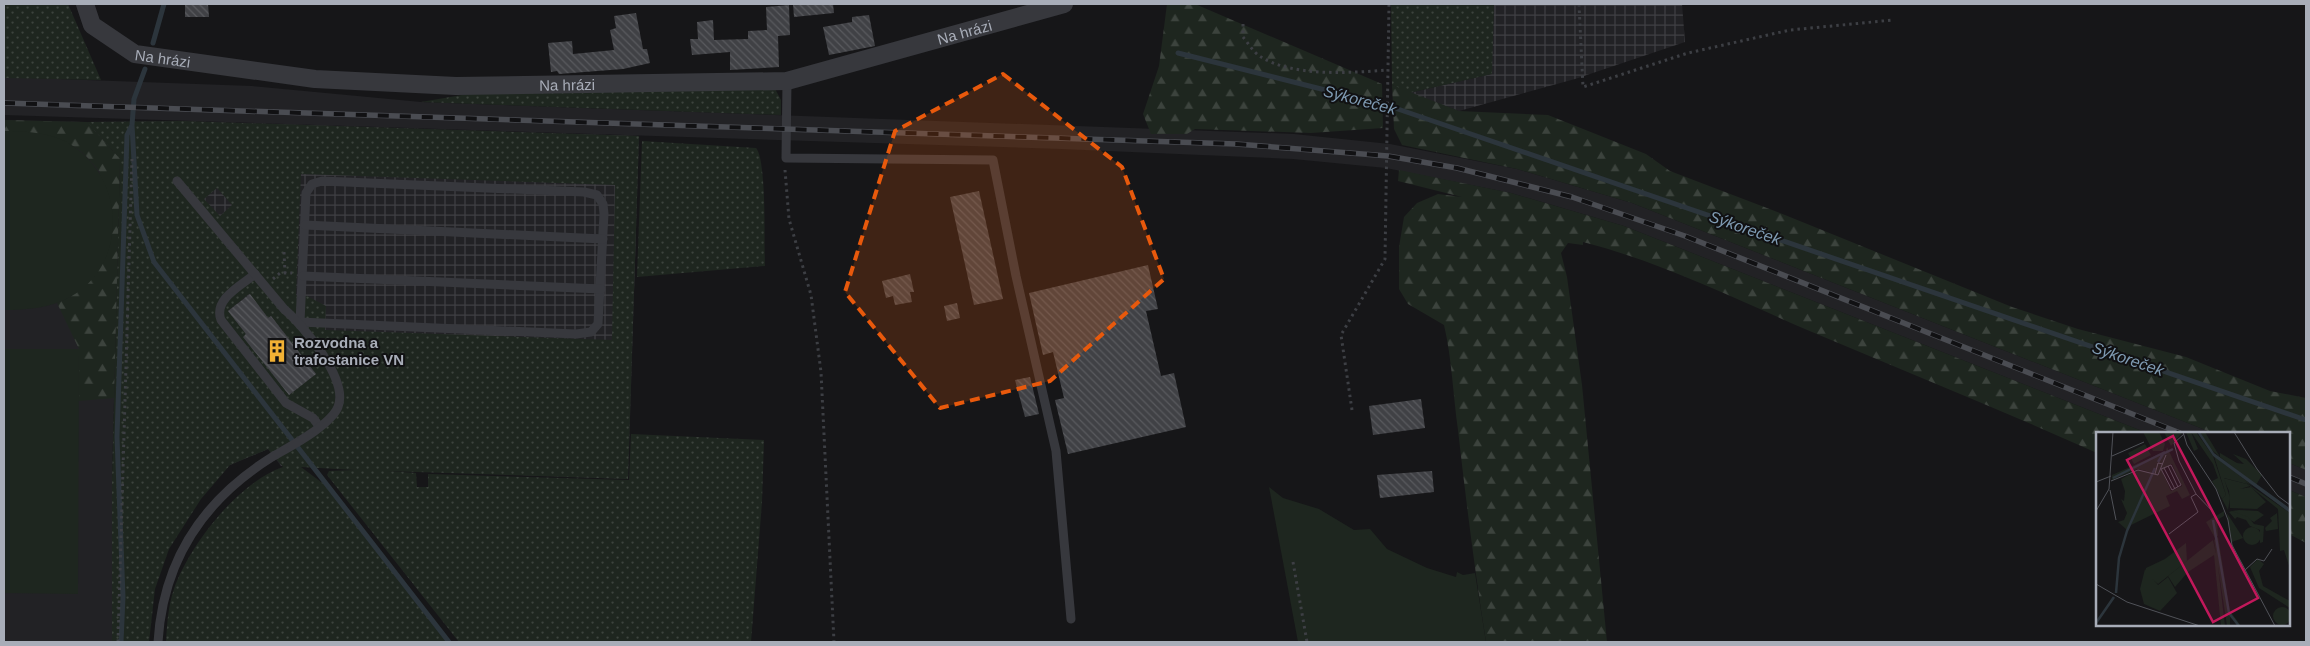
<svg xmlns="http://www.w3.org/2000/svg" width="2310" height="646" font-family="Helvetica,sans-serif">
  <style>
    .built { fill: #222225 }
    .industrial { fill: url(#industrial-grid) }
    .grass { fill: url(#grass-dots); fill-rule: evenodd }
    .forest { fill: url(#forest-firs) }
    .garden { fill: #1e261f }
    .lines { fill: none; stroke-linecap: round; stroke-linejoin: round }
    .stream { stroke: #2c353c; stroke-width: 5 }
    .building { fill: url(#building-back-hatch) }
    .path { stroke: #3d3f44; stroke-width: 3; stroke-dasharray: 2.5 4; stroke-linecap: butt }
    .lane { stroke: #37383d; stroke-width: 9 }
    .street { stroke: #37383d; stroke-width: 18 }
    .rail-casing { stroke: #4a4c52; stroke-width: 5.5 }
    .rail { stroke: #111113; stroke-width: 4; stroke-dasharray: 11; stroke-linecap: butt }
    .marked { fill: #e8590c; fill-opacity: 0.2; stroke: #e8590c; stroke-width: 4; stroke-dasharray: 10 6; stroke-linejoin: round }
    .labels { text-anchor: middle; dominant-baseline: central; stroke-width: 4; stroke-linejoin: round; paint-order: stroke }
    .street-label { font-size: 15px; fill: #a8adb8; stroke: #111113 }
    .poi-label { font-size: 15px; font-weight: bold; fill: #a8adb8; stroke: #111113; text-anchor: start }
    .water-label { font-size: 16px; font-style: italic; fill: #7f9bb3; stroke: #111113 }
    .inset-river { fill: none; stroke: #2c353c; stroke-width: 2.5 }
    .inset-road { fill: none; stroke: #505258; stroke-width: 1 }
    .view { fill: #c2185b; fill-opacity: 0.15; stroke: #c2185b; stroke-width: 2.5 }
    .inset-edge { fill: none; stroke: #a8adb8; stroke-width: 2.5 }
  </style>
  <defs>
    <pattern id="industrial-grid" width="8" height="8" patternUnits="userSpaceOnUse" patternTransform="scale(1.25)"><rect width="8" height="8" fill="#222225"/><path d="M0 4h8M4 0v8" fill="none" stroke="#3f3f43"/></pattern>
    <pattern id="grass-dots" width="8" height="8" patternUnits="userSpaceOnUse" patternTransform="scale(1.25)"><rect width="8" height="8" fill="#1e261f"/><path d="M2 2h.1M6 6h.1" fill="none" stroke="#3c433d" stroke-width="1.8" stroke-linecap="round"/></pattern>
    <pattern id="forest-firs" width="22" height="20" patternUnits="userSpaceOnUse" patternTransform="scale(1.25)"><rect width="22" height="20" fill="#1e261f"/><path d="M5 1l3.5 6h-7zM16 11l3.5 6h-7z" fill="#3c433d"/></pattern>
    <pattern id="building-back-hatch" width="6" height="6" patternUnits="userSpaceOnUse" patternTransform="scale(1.25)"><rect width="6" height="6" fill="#404145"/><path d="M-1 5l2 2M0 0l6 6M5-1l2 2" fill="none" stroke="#595a5e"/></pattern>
  </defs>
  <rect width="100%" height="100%" fill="#161618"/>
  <g class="built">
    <polygon points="4,77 252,86 421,102 1294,134 1390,144 1517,169 1632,203 2213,433 2147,433 1624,226 1511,193 1386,168 1293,159 1061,149 4,115"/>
    <polygon points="4,120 87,122 120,159 112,480 112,642 4,642"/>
    <polygon points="2289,463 2306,470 2306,497 2289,490"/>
  </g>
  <g class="industrial">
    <polygon points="1494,4 1682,4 1685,42 1575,79 1459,111 1409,93 1491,74"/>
    <polygon points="182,121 639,136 628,479 281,466 268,449 230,465 145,158 106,145 87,122"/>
  </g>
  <g class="grass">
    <polygon points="4,4 68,4 101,80 4,78"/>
    <polygon points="1391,4 1494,4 1492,74 1409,93 1392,85"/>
    <polygon points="774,87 781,100 781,115 421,102 503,88"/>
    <path d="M182,121l457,15 -11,343 -242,-8 30,2 1,14h11v-13l201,6 2,-46 133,6 -2,62 -11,140h-292l-132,-167 2,-4 26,-1 -54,-3 24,18 122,157h-281c1,-17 2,-36 8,-53 15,-43 64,-107 109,-122l-15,-18 -38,16 -29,34 -32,50 -14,40 -6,53h-37v-162l8,-321 -33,-37zM301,174l314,11 -3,155 -287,-10 1,-24 -19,-10 -11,-1zM217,188l15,17 -12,11 -16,-17zM249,294l19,24 3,-2 45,58 -27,21 -45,-58 2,-3 -18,-23z"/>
    <path d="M642,141l114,7c11,12 8,98 9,118l-128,11z"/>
  </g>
  <g class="forest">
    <polygon points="1167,4 1195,4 1382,84 1383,128 1311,133 1195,129 1187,134 1151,134 1143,114 1159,66"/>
    <polygon points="1392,85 1459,111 1548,115 1646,154 1670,171 1785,215 2012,307 2078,329 2186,357 2270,391 2306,398 2306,470 2289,463 2289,433 2213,433 1632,203 1517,169 1402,145 1394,129"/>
    <path d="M4,120l83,2 33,37 -6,239 -35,3v-52l-22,-46 15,-7 28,-124c-7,-8 -15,-19 -25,-25 -14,-7 -55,-16 -71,-16z"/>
    <path d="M1399,170l112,23 113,33 523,207h-49l-1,20c-94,-42 -190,-81 -285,-121 -77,-33 -148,-69 -229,-90v3l-15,-2 -7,10 6,24 15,108 25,257h-121c-11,-70 -20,-141 -28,-212 -5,-35 -6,-71 -14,-105l-36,-21 -9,-15v-42l5,-30 13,-14 21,-9 24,3 -64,-16z"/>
    <polygon points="2289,490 2306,497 2306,543 2289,534"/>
  </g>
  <g class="garden">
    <path d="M4,131c18,0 39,1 56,8 64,28 73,123 10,158 -20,11 -43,13 -66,13z"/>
    <polygon points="4,349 79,349 78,594 4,593"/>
    <polygon points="1269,487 1283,498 1319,509 1354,530 1370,529 1387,549 1427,568 1456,577 1457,572 1463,575 1475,573 1486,642 1298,642"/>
  </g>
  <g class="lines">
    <g class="stream">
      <polyline points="153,43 164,4"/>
      <polyline points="1178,53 1389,106 2306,420"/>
      <polyline points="145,69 134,99 132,125 137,215 154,262 449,642"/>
      <polyline points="121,642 123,597 117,437 127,135 131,127"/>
    </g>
  </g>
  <g class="building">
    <polygon points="185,4 208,4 209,17 185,17"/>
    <polygon points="793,4 833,4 834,13 794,17"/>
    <polygon points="789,5 790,35 778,36 779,67 730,70 730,52 692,55 690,39 698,39 697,22 713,20 714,40 748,39 748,31 767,30 766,7"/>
    <polygon points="636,13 643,49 647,49 650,63 623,69 559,74 557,71 551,72 548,43 572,41 573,54 614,50 610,30 616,28 614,16"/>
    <polygon points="869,15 875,46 829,55 823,27 852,22 852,17"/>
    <polygon points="979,191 1003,299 974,305 950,197"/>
    <polygon points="1148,265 1158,309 1146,311 1161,376 1174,373 1186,427 1068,454 1055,400 1064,398 1053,352 1043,355 1029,293"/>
    <polygon points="910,274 914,292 910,292 912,302 895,305 893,296 886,298 882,281"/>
    <polygon points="250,294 268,318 271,316 316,374 289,395 243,337 246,334 228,311"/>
    <polygon points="957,303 960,318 947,321 944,306"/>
    <polygon points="1030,377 1039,414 1025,417 1015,380"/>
    <polygon points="1421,399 1425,428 1373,435 1369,406"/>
    <polygon points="1432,471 1434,492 1380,498 1377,475"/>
  </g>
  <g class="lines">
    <g class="path">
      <polyline points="1579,4 1583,87 1688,53 1790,30 1893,20"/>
      <path d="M1243,24v13c5,6 11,16 18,20 33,20 89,16 126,13"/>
      <polyline points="785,170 789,219 811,295 821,372 834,642"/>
      <polyline points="284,252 285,273"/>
      <polyline points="273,279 280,273 292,273"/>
      <polyline points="1352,410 1341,335 1385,259 1389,4"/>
      <polyline points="1293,562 1307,642"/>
      <polyline points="118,642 132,159"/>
    </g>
    <g class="lane">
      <polyline points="787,81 786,158 993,160 1016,276 1056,451 1071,619"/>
      <polygon points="322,181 584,192 597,195 603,204 604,214 598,324 591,332 576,334 300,322 306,193 312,184"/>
      <polyline points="305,225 603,239"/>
      <path d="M255,274c-13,11 -42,25 -34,46l65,83 27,15 6,8"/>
      <polyline points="303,276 601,289"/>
      <path d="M158,642c5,-82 45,-142 114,-185 17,-10 58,-31 66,-50 11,-27 -34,-81 -54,-98l-107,-128"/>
    </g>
    <path class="street" id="s1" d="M85,4l7,21 43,29 180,25 141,7 331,-5 277,-77"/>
    <defs>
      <g id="rail">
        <polyline points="4,103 1236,144 1388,156 1457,168 1572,197 1685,236 2180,433"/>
        <polyline points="2289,477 2306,484"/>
      </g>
    </defs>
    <use href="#rail" class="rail-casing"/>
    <use href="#rail" class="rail"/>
  </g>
  <path class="marked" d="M1003,74l119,93 42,112 -114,102 -110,27 -95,-116 50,-161z"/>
  <defs>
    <symbol id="building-bare" viewBox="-9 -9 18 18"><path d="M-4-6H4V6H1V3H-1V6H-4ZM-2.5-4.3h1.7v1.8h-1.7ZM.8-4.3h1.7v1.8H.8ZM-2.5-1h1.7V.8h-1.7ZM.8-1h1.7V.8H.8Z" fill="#f2b134" stroke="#111113" stroke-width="2.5" paint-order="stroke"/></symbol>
  </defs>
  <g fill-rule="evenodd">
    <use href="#building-bare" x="261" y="335" width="32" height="32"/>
  </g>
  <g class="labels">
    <g class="street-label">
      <text stroke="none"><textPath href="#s1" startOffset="912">Na hrázi</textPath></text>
      <text stroke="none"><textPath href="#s1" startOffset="102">Na hrázi</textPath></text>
      <text stroke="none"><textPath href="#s1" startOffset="508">Na hrázi</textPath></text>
    </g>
    <g class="poi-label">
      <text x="294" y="342">Rozvodna a<tspan x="294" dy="17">trafostanice VN</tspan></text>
    </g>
    <g class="water-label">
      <text transform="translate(1360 100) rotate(15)">Sýkoreček</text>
      <text transform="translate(1745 228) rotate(19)">Sýkoreček</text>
      <text transform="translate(2128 359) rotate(19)">Sýkoreček</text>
    </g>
  </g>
  <g transform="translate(2096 432)">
    <rect width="194" height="194" fill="#161618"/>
    <path d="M68,0h17v2l-10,12zM95,0h5l17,24 13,39 -4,4 -10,-18 6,-3 -5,-14zM104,0h5l15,25 -11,-9zM71,15l23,48 -8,4 -5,-8 -11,5 4,10 -39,19 5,-17 -9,22 -9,-8 6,-2 3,-7 -6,-14 3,2 1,-10 -4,-12 17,-9 13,2 -14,-3 -25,11v-5l54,-24zM76,32l10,22 -11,5 -9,-20zM127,46l24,6 3,2 -10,3 11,-2 15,15 -9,7 -27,-1 -1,-17zM143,78l19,1 6,4 -10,7 -22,-11zM181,81l1,16 -12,2 -1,-3 7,-7 -2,-3zM147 104a9 9 0 1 1 18 0a9 9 0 1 1-18 0ZM177 184a9 9 0 1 1 18 0a9 9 0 1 1-18 0Z" fill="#1e261f" fill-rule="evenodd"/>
    <path d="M90,0h5l7,17 -4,2zM124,21l17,10 7,1 -11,-10 13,5 16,16 -6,10 -36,-28zM118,24l39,30 -8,-4 45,31v56l-6,-19 -4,1 -2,-42 -31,-25 -23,-6 6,20 -2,12 -6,-11 4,-4zM128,79v5l-7,4 1,16 -3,2 -9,-16zM136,79l16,6 6,7 10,2 -1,16 -3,1v-13l-10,-4 -4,-6 -9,-3 -2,2 -6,-7zM122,105l12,74 11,15 -11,-9v9h-3l-13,-86zM117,108l4,18 8,68h-4l-7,-71 -26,17 -13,15 -7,-11zM162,127l6,5 -5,7 4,15 27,15v7l-31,-20 -9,-21zM49,137l13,16 10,-8 9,16 -17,18 -16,-7 -4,-15z" fill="#1e261f"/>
    <path d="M47,0h16l6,12 -2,7h-10zM49,12l6,11 -17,9 -6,-11zM131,81l16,25 -11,4zM90,111l1,18 -29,23 -12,-10v-6l19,-9z" fill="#1e261f"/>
    <path d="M101,0h3l14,21 74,54 2,6 -77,-57z" fill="#2c353c"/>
    <path class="inset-river" d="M62,30l5,-8 10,-5M17,46l52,-26M117,88l16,93 10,13M20,161l3,-35 8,-27 28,-63M0,191l18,-26"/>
    <path class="inset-road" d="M87,0l4,13 29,44 12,31 4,25 43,81M138,0l23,37 21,27 12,9M88,2l-10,9 5,18 17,33 19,20M16,24l32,-14M75,33l10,20 -9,5 -11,-21zM72,34l10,21M68,36l11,21M59,42l3,-11 5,1M15,49l27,-11 20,5 8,-20M0,50l15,-6M14,58l6,30M0,79l13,-22 4,-57M73,102l29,-22 -7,-15 5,-3M149,138l12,-11 7,2 8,-12M0,152l31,18 73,24"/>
    <path class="view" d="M77,4l85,162 -45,24 -86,-162z"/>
    <rect width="194" height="194" class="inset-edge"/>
  </g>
  <rect width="2310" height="646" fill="none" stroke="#a8adb8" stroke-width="10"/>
</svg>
